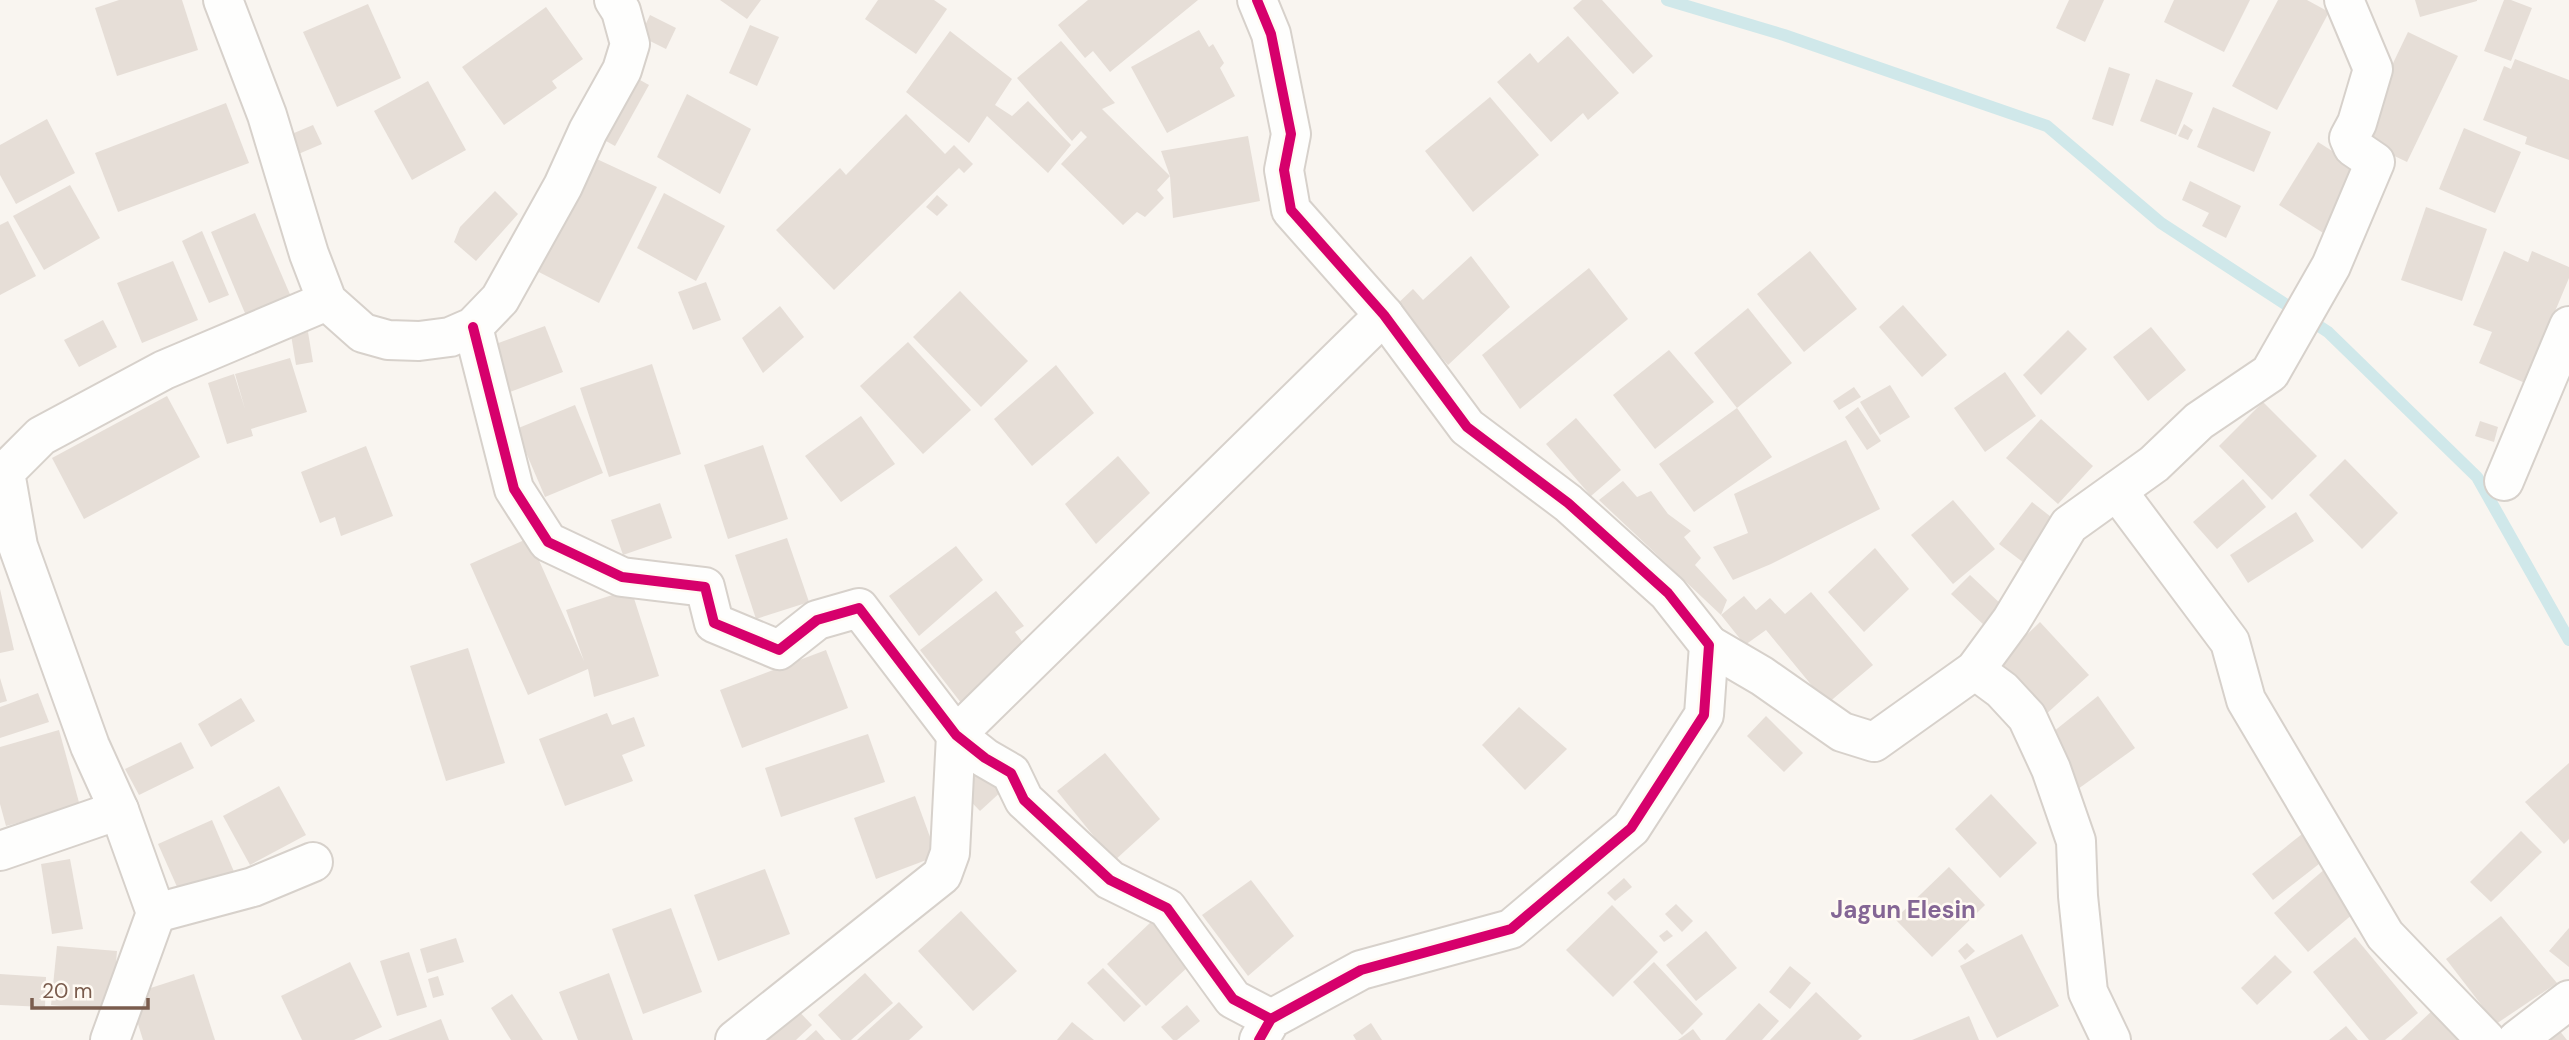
<svg xmlns="http://www.w3.org/2000/svg" width="2569" height="1040" font-family="'DM Sans',sans-serif">
  <style>
    .lines { fill: none; stroke-linecap: round; stroke-linejoin: round }
    .stream { stroke: #d0e8ea; stroke-width: 12 }
    .building { fill: #e6ded7 }
    .minor-casing { stroke: #d7d1cb; stroke-width: 42 }
    .minor { stroke: #fefefd; stroke-width: 38 }
    .cycleway-casing { stroke: #fffaf3; stroke-width: 15 }
    .cycleway { stroke: #d6006c; stroke-width: 10 }
    .labels { text-anchor: middle; dominant-baseline: central; stroke-width: 5; stroke-linejoin: round; paint-order: stroke }
    .quarter-label { font-size: 24px; font-weight: bold; fill: #846695; stroke: #fffaf3 }
  </style>
  <rect width="100%" height="100%" fill="#f9f5f0"/>
  <g class="lines">
    <polyline class="stream" points="1667,0 1784,35 2047,126 2161,223 2328,332 2477,477 2569,640"/>
  </g>
  <g class="building">
    <polygon points="119,0 182,0 198,50 117,76 95,8"/>
    <polygon points="720,0 761,0 747,19"/>
    <polygon points="878,0 934,0 947,9 916,54 865,19"/>
    <polygon points="1088,0 1198,0 1110,72 1093,51 1085,58 1058,25"/>
    <polygon points="1582,0 1602,0 1653,56 1633,74 1573,8"/>
    <polygon points="2069,0 2104,0 2085,42 2056,28"/>
    <polygon points="2174,0 2250,0 2224,52 2164,22"/>
    <polygon points="2278,0 2307,0 2329,12 2277,110 2232,86"/>
    <polygon points="2415,0 2477,0 2477,1 2420,17"/>
    <polygon points="2504,0 2511,0 2532,8 2511,61 2484,51"/>
    <polygon points="368,4 401,78 337,107 303,32"/>
    <polygon points="546,7 583,59 552,81 557,88 504,125 462,67"/>
    <polygon points="650,15 676,28 666,49 640,36"/>
    <polygon points="750,25 779,37 757,86 729,73"/>
    <polygon points="1199,30 1209,47 1213,44 1224,63 1220,68 1235,96 1167,133 1131,67"/>
    <polygon points="950,31 1012,79 995,105 1012,116 1028,101 1071,145 1048,173 987,116 969,143 906,92"/>
    <polygon points="2408,32 2458,56 2407,162 2357,138"/>
    <polygon points="1568,36 1619,93 1588,120 1583,113 1551,142 1497,82 1530,53 1538,63"/>
    <polygon points="1061,41 1115,103 1102,109 1170,176 1157,190 1164,198 1145,217 1137,212 1123,225 1061,164 1087,137 1081,131 1072,141 1017,78"/>
    <polygon points="2515,59 2569,80 2569,160 2525,144 2527,137 2483,120 2504,66 2511,69"/>
    <polygon points="2109,67 2130,74 2113,126 2092,119"/>
    <polygon points="622,70 649,85 615,146 588,131"/>
    <polygon points="2156,79 2193,93 2176,135 2140,121"/>
    <polygon points="428,81 466,150 412,180 374,111"/>
    <polygon points="687,94 751,129 720,194 657,157"/>
    <polygon points="1490,97 1539,155 1473,212 1425,151"/>
    <polygon points="226,103 249,163 118,212 95,153"/>
    <polygon points="2213,107 2271,132 2254,172 2197,147"/>
    <polygon points="906,114 945,154 954,145 973,164 964,173 959,168 834,290 776,230 840,168 846,175"/>
    <polygon points="47,119 75,173 16,204 0,175 0,145"/>
    <polygon points="2184,124 2193,130 2188,140 2178,136"/>
    <polygon points="313,125 322,144 296,155 287,136"/>
    <polygon points="2464,128 2521,152 2495,213 2439,189"/>
    <polygon points="1248,136 1260,201 1173,218 1170,176 1161,151"/>
    <polygon points="2318,142 2367,173 2328,236 2279,205"/>
    <polygon points="586,154 657,187 599,303 535,270"/>
    <polygon points="2190,181 2241,206 2226,238 2202,226 2209,213 2182,200"/>
    <polygon points="70,185 100,238 44,270 13,216"/>
    <polygon points="495,191 518,214 476,261 454,242 460,227"/>
    <polygon points="664,193 725,226 696,281 637,248"/>
    <polygon points="937,195 948,205 937,216 926,207"/>
    <polygon points="2426,207 2487,229 2462,301 2401,280"/>
    <polygon points="255,213 292,299 247,318 211,232"/>
    <polygon points="8,221 36,276 0,295 0,225"/>
    <polygon points="202,231 229,295 209,303 182,241"/>
    <polygon points="1810,251 1857,309 1804,352 1757,294"/>
    <polygon points="2504,251 2528,262 2532,251 2569,267 2569,278 2525,383 2479,363 2492,332 2473,325"/>
    <polygon points="1471,256 1510,307 1448,365 1409,319 1393,308 1413,289 1423,300"/>
    <polygon points="173,261 198,320 142,343 117,283"/>
    <polygon points="1589,268 1628,319 1520,409 1482,355"/>
    <polygon points="706,282 721,320 693,330 678,292"/>
    <polygon points="960,291 1028,361 981,407 913,337"/>
    <polygon points="1903,305 1947,355 1922,377 1879,327"/>
    <polygon points="780,306 804,337 763,373 742,338"/>
    <polygon points="1748,308 1792,363 1737,408 1694,353"/>
    <polygon points="103,320 117,347 79,367 64,340"/>
    <polygon points="545,326 563,372 510,392 493,345"/>
    <polygon points="2151,327 2186,370 2148,401 2113,357"/>
    <polygon points="2068,330 2087,349 2041,395 2023,375"/>
    <polygon points="308,332 313,362 296,365 291,335"/>
    <polygon points="908,342 971,410 923,454 860,386"/>
    <polygon points="1669,350 1714,402 1655,449 1613,395"/>
    <polygon points="290,358 307,412 251,429 253,436 227,444 208,383 234,374 245,409 235,374"/>
    <polygon points="652,364 681,454 609,477 580,388"/>
    <polygon points="1056,365 1094,413 1032,466 994,419"/>
    <polygon points="2005,372 2036,416 1985,452 1954,408"/>
    <polygon points="1890,385 1910,417 1880,435 1860,402"/>
    <polygon points="1854,387 1861,397 1839,410 1833,401"/>
    <polygon points="167,396 200,457 84,519 52,458"/>
    <polygon points="2263,402 2317,456 2272,500 2219,446"/>
    <polygon points="575,405 603,473 545,497 516,429"/>
    <polygon points="1858,407 1881,441 1867,450 1845,417"/>
    <polygon points="1737,408 1772,457 1694,512 1659,464"/>
    <polygon points="861,416 895,464 841,502 805,456"/>
    <polygon points="1576,418 1621,470 1591,496 1546,444"/>
    <polygon points="2041,419 2093,466 2058,504 2006,458"/>
    <polygon points="2480,421 2498,427 2494,442 2475,436"/>
    <polygon points="1846,440 1880,509 1771,564 1733,580 1713,547 1748,533 1734,494"/>
    <polygon points="763,445 788,519 728,539 704,465"/>
    <polygon points="366,446 393,516 341,536 335,517 320,523 301,472"/>
    <polygon points="1118,456 1150,493 1096,544 1065,504"/>
    <polygon points="2345,459 2398,513 2362,549 2309,495"/>
    <polygon points="2243,479 2266,507 2217,549 2193,522"/>
    <polygon points="1623,481 1637,497 1651,491 1668,514 1691,531 1684,537 1701,558 1695,565 1727,600 1721,615 1599,500"/>
    <polygon points="1953,500 1995,549 1953,584 1911,535"/>
    <polygon points="2032,502 2060,524 2028,566 1999,544"/>
    <polygon points="660,503 672,538 623,555 611,520"/>
    <polygon points="2296,512 2314,541 2248,583 2230,555"/>
    <polygon points="529,538 584,661 566,610 631,589 659,676 594,697 588,669 528,695 470,564"/>
    <polygon points="787,538 809,602 756,619 735,555"/>
    <polygon points="956,546 983,580 919,636 889,596"/>
    <polygon points="1875,548 1909,589 1864,632 1828,592"/>
    <polygon points="1970,575 2004,607 1985,626 1951,594"/>
    <polygon points="0,589 14,650 0,653"/>
    <polygon points="996,591 1024,626 1015,632 1024,644 1011,653 1016,659 965,708 920,650"/>
    <polygon points="1811,592 1873,665 1827,704 1766,630 1745,645 1721,615 1744,596 1756,610 1770,598 1785,614"/>
    <polygon points="2040,622 2089,675 2043,717 1995,665"/>
    <polygon points="468,648 505,763 446,781 410,666"/>
    <polygon points="826,650 848,708 742,748 720,690"/>
    <polygon points="0,678 7,701 0,703"/>
    <polygon points="38,693 49,722 0,738 0,707"/>
    <polygon points="2098,696 2135,748 2078,789 2043,740"/>
    <polygon points="241,698 255,721 211,747 198,724"/>
    <polygon points="1519,707 1567,749 1525,790 1482,745"/>
    <polygon points="607,713 612,725 634,717 645,746 622,755 633,781 565,806 539,739"/>
    <polygon points="1766,716 1803,753 1784,772 1747,736"/>
    <polygon points="59,730 80,806 6,826 0,804 0,747"/>
    <polygon points="868,734 885,782 781,817 765,768"/>
    <polygon points="181,742 194,768 139,795 125,769"/>
    <polygon points="1105,753 1160,819 1114,861 1057,791"/>
    <polygon points="2569,763 2569,839 2564,844 2525,802"/>
    <polygon points="982,765 1004,789 980,811 958,788"/>
    <polygon points="279,786 306,835 250,865 223,816"/>
    <polygon points="1991,794 2037,843 2000,878 1955,829"/>
    <polygon points="915,796 937,856 876,879 854,818"/>
    <polygon points="212,820 235,874 182,898 158,844"/>
    <polygon points="2307,830 2328,857 2273,900 2252,874"/>
    <polygon points="2521,831 2542,852 2491,902 2470,882"/>
    <polygon points="70,859 83,929 52,934 41,864"/>
    <polygon points="1949,867 1985,905 1932,957 1895,919"/>
    <polygon points="2326,868 2360,908 2308,952 2274,913"/>
    <polygon points="765,869 790,934 718,961 694,895"/>
    <polygon points="1624,878 1632,887 1615,901 1607,893"/>
    <polygon points="1251,880 1294,936 1248,976 1202,915"/>
    <polygon points="1676,904 1693,921 1682,932 1665,914"/>
    <polygon points="1612,905 1658,952 1613,997 1566,950"/>
    <polygon points="671,908 702,992 643,1014 612,929"/>
    <polygon points="961,911 1017,971 973,1011 918,951"/>
    <polygon points="2501,916 2557,983 2496,1024 2446,959"/>
    <polygon points="1152,921 1191,964 1146,1006 1107,964"/>
    <polygon points="2569,928 2569,967 2549,951"/>
    <polygon points="1667,930 1673,936 1664,942 1659,936"/>
    <polygon points="1706,931 1737,968 1696,1001 1666,965"/>
    <polygon points="2022,934 2059,1006 1997,1038 1960,966"/>
    <polygon points="2355,937 2418,1013 2385,1040 2369,1040 2313,972"/>
    <polygon points="456,938 464,962 427,973 420,949"/>
    <polygon points="1967,943 1975,951 1965,960 1958,951"/>
    <polygon points="57,946 117,951 112,1011 51,1005"/>
    <polygon points="409,952 427,1007 397,1016 380,961"/>
    <polygon points="2275,955 2292,972 2257,1005 2241,988"/>
    <polygon points="350,962 382,1027 354,1040 302,1040 281,996"/>
    <polygon points="1654,962 1703,1014 1682,1035 1633,982"/>
    <polygon points="1790,966 1811,983 1790,1009 1769,992"/>
    <polygon points="1103,968 1141,1006 1124,1022 1087,983"/>
    <polygon points="609,973 633,1040 578,1040 559,992"/>
    <polygon points="865,973 893,1003 851,1040 841,1040 818,1015"/>
    <polygon points="0,974 46,977 45,1007 0,1005"/>
    <polygon points="194,974 215,1040 143,1040 129,995"/>
    <polygon points="438,976 444,995 433,998 428,979"/>
    <polygon points="1816,992 1862,1036 1858,1040 1770,1040"/>
    <polygon points="512,994 543,1040 511,1040 491,1008"/>
    <polygon points="899,1002 923,1027 909,1040 857,1040"/>
    <polygon points="1759,1003 1779,1021 1762,1040 1725,1040"/>
    <polygon points="792,1004 812,1025 796,1040 754,1040"/>
    <polygon points="1187,1005 1200,1021 1177,1040 1173,1040 1161,1027"/>
    <polygon points="2434,1009 2462,1040 2401,1040"/>
    <polygon points="1969,1016 1979,1040 1912,1040"/>
    <polygon points="441,1019 449,1040 388,1040"/>
    <polygon points="1072,1022 1094,1040 1057,1040"/>
    <polygon points="1371,1023 1382,1040 1356,1040 1353,1035"/>
    <polygon points="2555,1025 2567,1040 2536,1040"/>
    <polygon points="2346,1026 2358,1040 2329,1040"/>
    <polygon points="1693,1029 1701,1040 1678,1040"/>
    <polygon points="816,1030 825,1040 805,1040"/>
  </g>
  <g class="lines">
    <defs>
      <g id="minor">
        <polyline points="223,0 267,115 309,254 327,301 363,333 388,340 419,341 450,337 473,327 500,299 563,186 588,131 622,70 630,44 621,11 614,0"/>
        <polyline points="1257,0 1271,34 1291,134 1284,170 1291,210 1384,315 1467,427 1568,503 1668,593 1709,645 1704,715 1631,828 1511,929 1361,970 1271,1019 1259,1040"/>
        <polyline points="473,327 514,489 548,542 622,577 705,587 714,623 779,650 817,620 859,608 956,735 985,758 1011,773 1024,800 1110,880 1167,908 1233,999 1271,1019"/>
        <polyline points="2504,481 2569,326"/>
        <polyline points="2117,491 2230,642 2246,700 2385,935 2486,1040"/>
        <polyline points="1709,645 1762,676 1842,732 1874,742 1975,670 2011,621 2069,525 2154,464 2199,421 2270,373 2331,266 2375,162 2353,147 2349,138 2357,123 2373,69 2344,0"/>
        <polyline points="1975,670 2002,690 2027,717 2051,769 2076,841 2078,896 2088,992 2111,1040"/>
        <polyline points="0,851 119,810"/>
        <polyline points="156,913 253,887 313,862"/>
        <polyline points="110,1040 156,913 119,810 90,746 18,546 5,472 41,436 164,370 327,301"/>
        <polyline points="735,1040 942,875 950,853 956,735 1384,315"/>
        <polyline points="2517,1040 2569,1000"/>
      </g>
    </defs>
    <use href="#minor" class="minor-casing"/>
    <use href="#minor" class="minor"/>
    <defs>
      <g id="cycleway">
        <polyline points="1257,0 1271,34 1291,134 1284,170 1291,210 1384,315 1467,427 1568,503 1668,593 1709,645 1704,715 1631,828 1511,929 1361,970 1271,1019 1259,1040"/>
        <polyline points="473,327 514,489 548,542 622,577 705,587 714,623 779,650 817,620 859,608 956,735 985,758 1011,773 1024,800 1110,880 1167,908 1233,999 1271,1019"/>
      </g>
    </defs>
    <use href="#cycleway" class="cycleway-casing"/>
    <use href="#cycleway" class="cycleway"/>
  </g>
  <g class="labels">
    <g class="quarter-label">
      <text x="1903" y="909">Jagun Elesin</text>
    </g>
  </g>
  <path d="M32 998v10h116v-10" fill="none" stroke="#7a5c4d" stroke-width="3.5"/>
  <text x="42" y="998" font-size="21" fill="#7a5c4d" stroke="#fffaf3" stroke-width="5" paint-order="stroke">20 m</text>
</svg>
